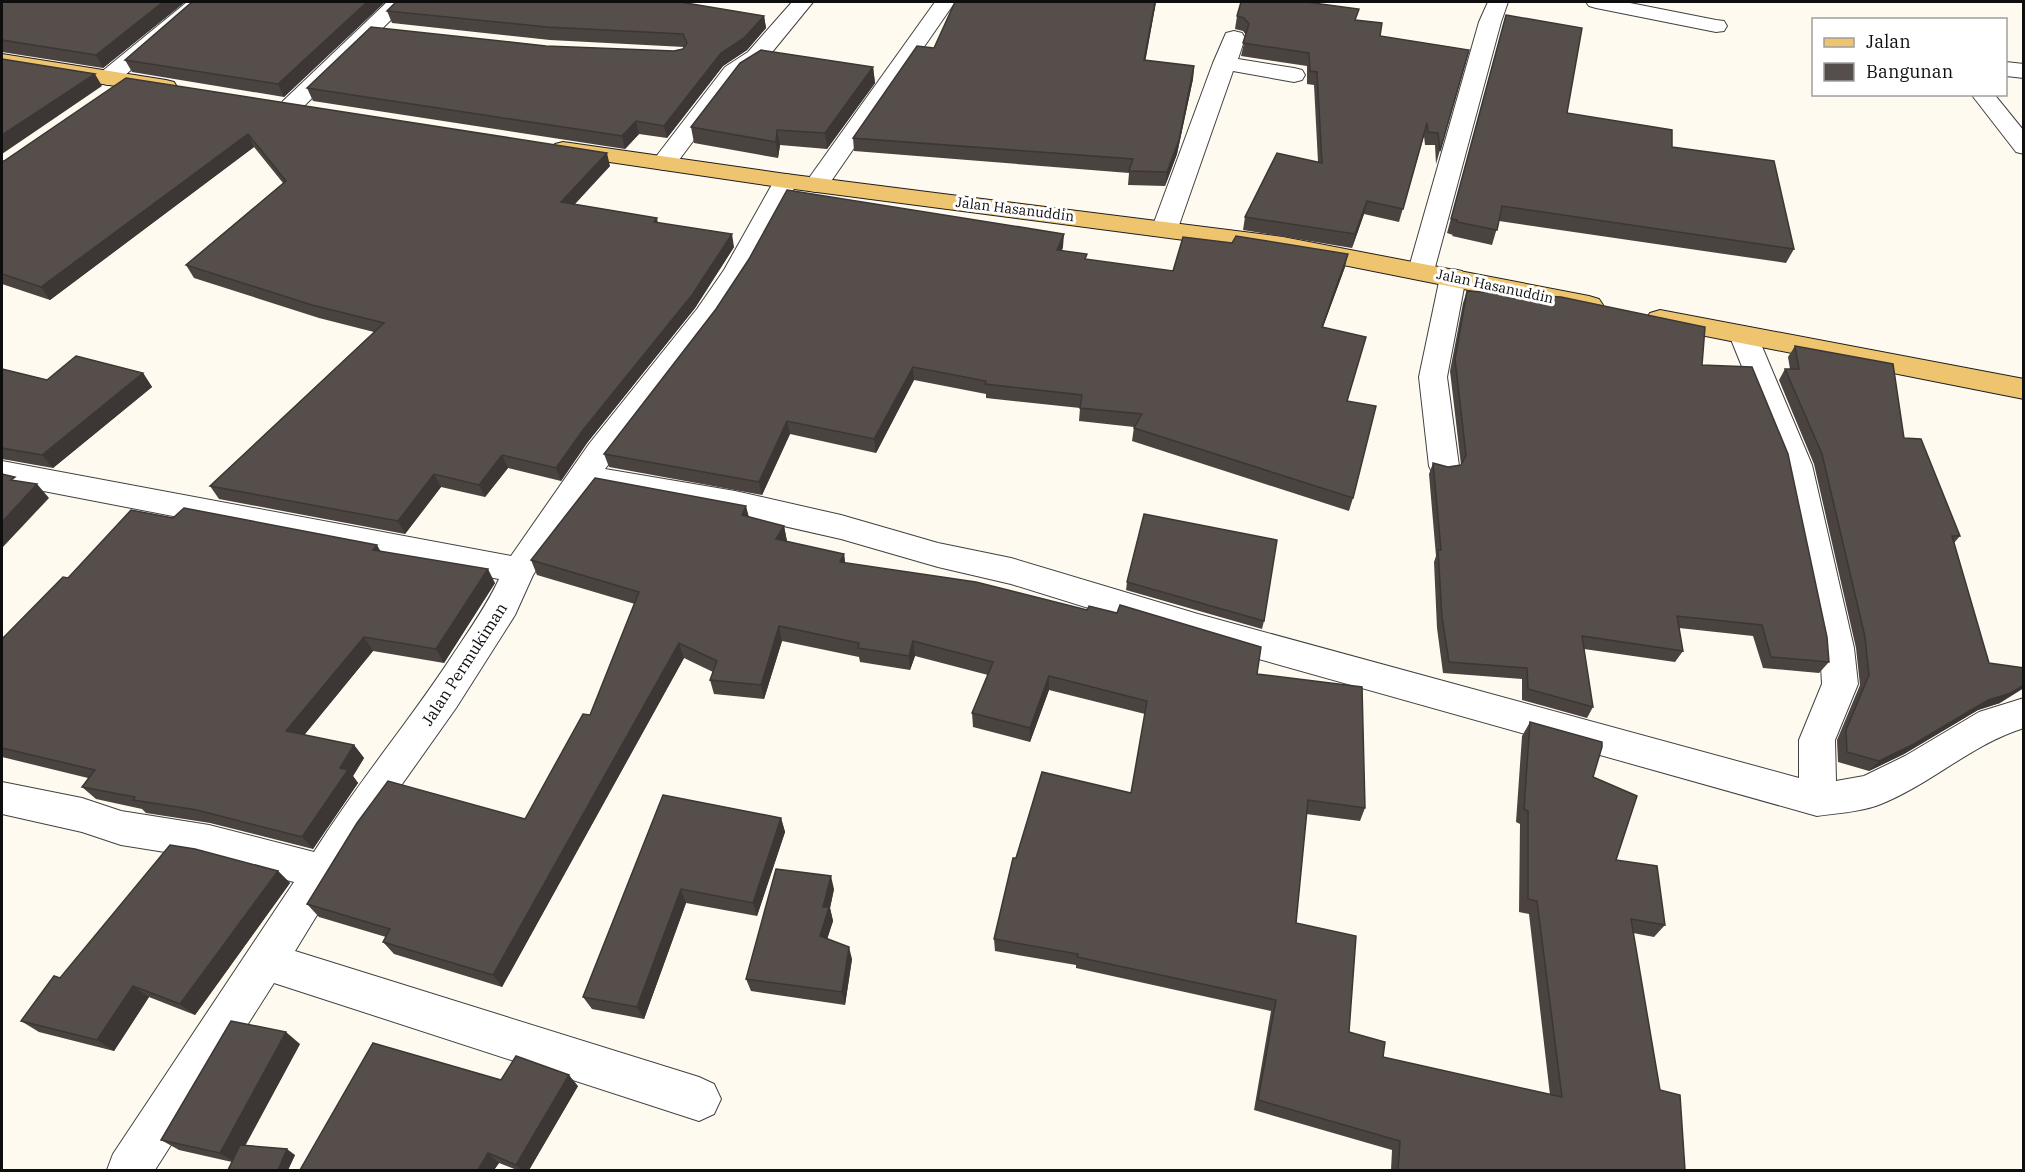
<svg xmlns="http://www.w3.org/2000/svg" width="2025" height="1172" font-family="'IBM Plex Serif',serif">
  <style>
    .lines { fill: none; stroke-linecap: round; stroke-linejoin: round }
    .minor-casing { stroke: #414141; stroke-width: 2 }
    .major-casing { stroke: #1f1f1f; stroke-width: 2 }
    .minor { fill: #fff; fill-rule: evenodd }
    .major { fill: #efc46e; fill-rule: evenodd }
    .wall { fill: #4a4340 }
    .shaded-wall { fill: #3c3734 }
    .building { fill: #564e4b; stroke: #3c3734; stroke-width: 1.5 }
    .labels { text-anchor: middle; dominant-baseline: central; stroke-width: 6; stroke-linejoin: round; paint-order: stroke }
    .far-street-label { font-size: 14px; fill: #0e0e0e; stroke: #fff }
    .street-label { font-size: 16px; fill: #0e0e0e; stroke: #fff }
  </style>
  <rect width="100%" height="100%" fill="#fefaf0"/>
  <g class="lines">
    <defs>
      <g id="minor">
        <polygon points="187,2 209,2 116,83 108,85 100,83 97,78 100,73"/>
        <polygon points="387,2 409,2 299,111 291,113 283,111 279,106 283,101"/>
        <polygon points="792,2 813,2 764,62 741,77 673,168 664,170 655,168 652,163 655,158 725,67 748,52"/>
        <polygon points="935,2 955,2 825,190 816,192 807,190 804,185"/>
        <polygon points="1488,2 1508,2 1501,22 1434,271 1430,277 1421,279 1412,277 1408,271 1479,22"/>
        <polygon points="1586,2 1625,2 1716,20 1724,21 1727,26 1724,31 1716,32 1596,8 1589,6"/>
        <polygon points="1234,31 1242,33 1245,38 1238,59 1294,68 1302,70 1305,75 1302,80 1294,82 1233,71 1178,228 1174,233 1165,236 1156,233 1152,228 1213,63 1226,33"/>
        <polygon points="2006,62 2024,64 2024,78 2006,76"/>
        <polygon points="1971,94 1994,94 2024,131 2024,154 2016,152"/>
        <path d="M786,174l9,2 3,5 -48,90 -33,50 -112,148 130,22 106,24 97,28 73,15 187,56 601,164v-38l23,-56 -2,-36 -38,-183 -52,-128 4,-6 10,-3 10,3 4,6 54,128 42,183 4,36 -23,56 1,41 28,-5 41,-20 74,-44 45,-14v30c-52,16 -93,56 -143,76 -20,8 -43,9 -64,12l-619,-174 -187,-58 -73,-17 -97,-28 -106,-24 -144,-26 -58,86 -18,40 -59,93 -90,127 -71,116 404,126 15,7 7,15 -7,15 -15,7 -425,-138 -119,187h-48l6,-16 181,-272 -85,-23 -88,-14 -39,-13 -80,-18v-32l80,16 39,13 88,14 105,27c43,-69 96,-131 140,-199 16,-24 33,-48 45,-74l-497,-96v-22l509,95 78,-112 108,-135 27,-39 50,-89 3,-5z"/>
        <polygon points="1453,269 1462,271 1466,277 1447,377 1459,466 1455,474 1444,477 1433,474 1429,466 1419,377 1440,277 1444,271"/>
      </g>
      <g id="major">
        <polygon points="2,54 166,80 174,82 177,87 174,92 166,94 2,68"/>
        <polygon points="563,142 786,174 1283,237 1589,296 1599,299 1603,305 1599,311 1589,314 1283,253 786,188 555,154 551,149 555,144"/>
        <polygon points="1660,310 2024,379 2024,399 1650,325 1646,319 1650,313"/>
      </g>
    </defs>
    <use href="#minor" class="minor-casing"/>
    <use href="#major" class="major-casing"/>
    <use href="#minor" class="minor"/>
    <use href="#major" class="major"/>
  </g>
  <g class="wall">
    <polygon points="2,2 185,2 103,68 2,52"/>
    <polygon points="385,2 284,97 132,72 125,60"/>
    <polygon points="396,2 686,2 686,3 764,16 766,28 747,50 723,66 667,138 639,134 625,149 313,101 307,88 546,46 674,51 683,49 684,47 550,40 392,23 387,11"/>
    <polygon points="955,2 1156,2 1145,61 1194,66 1193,79 1177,154 1165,186 1128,185 1129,173 854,151 853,138 934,48"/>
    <polygon points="1506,15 1567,113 1672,147 1794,249 1786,263 1499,221 1492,245 1452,236 1453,235 1447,233"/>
    <polygon points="1237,16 1356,20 1380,36 1469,50 1436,164 1435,145 1425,145 1424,136 1399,222 1364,214 1352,248 1243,230 1245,217 1318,162 1314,85 1307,84 1307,66 1241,56 1246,35 1243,31 1235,29"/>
    <polygon points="873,67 875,83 827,149 780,145 778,158 694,143 691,127"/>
    <polygon points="126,78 610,166 574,204 657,218 658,223 734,247 695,308 587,443 561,481 508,468 485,497 441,487 405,534 219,499 210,486 374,332 319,318 194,278 186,265 283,183 254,147 50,300 2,284 2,161 4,161"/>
    <polygon points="1063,247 1062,250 1086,260 1173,271 1345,267 1323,327 1348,401 1353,498 1349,511 1132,441 1134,427 1079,421 1080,408 986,398 986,394 914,380 876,453 790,434 762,495 609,467 604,454"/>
    <polygon points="1467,291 1702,365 1829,662 1819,673 1763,668 1753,636 1679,628 1683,651 1675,662 1584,649 1593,707 1587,718 1522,700 1522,679 1443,673 1437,628 1434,562 1436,556 1429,474 1433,463 1448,467 1461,465 1450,371 1463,303"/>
    <polygon points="1795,346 1904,438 1960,536 1954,543 2000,703 1978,710 1904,754 1869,771 1838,762 1837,740 1860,685 1856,648 1814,464 1779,380 1785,369 1790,369 1788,357"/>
    <polygon points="2,369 47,380 143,373 152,387 53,468 2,459"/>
    <polygon points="749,517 784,526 787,542 844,554 845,563 1257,674 1365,808 1360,821 1306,814 1296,923 1349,1032 1383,1057 1550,1095 1529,914 1519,912 1520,824 1516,822 1522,736 1530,722 1593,777 1616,860 1665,925 1654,937 1633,933 1660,1090 1685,1170 1391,1170 1392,1150 1254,1110 1271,1011 1076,968 1076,965 995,951 994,939 1016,858 1131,793 1145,714 1049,690 1030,742 973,727 972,713 988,675 915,656 910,670 860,662 859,657 782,641 764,699 714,694 710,680 713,672 684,658 502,987 394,954 383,942 386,937 319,917 307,904 525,819 590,715 635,604 537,575 531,560"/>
    <polygon points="173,518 381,551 495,583 444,663 373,651 304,735 354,745 364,758 353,776 358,783 313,849 210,823 146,813 142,809 96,799 82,787 88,778 2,757 2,639 68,578"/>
    <polygon points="1127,582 1264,621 1262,629 1126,590"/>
    <polygon points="663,795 781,818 785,832 757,916 686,903 644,1019 592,1009 583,997"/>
    <polygon points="278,871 290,883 195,1015 149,997 114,1051 39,1032 21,1021 60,978"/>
    <polygon points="834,889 830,908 833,921 827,939 852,959 845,1005 751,991 746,979"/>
    <polygon points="373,1043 501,1080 578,1086 529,1170 517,1170 499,1163 494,1170"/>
    <polygon points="300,1044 245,1145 295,1155 288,1170 228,1170 232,1162 179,1150 161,1140"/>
  </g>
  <g class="shaded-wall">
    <polygon points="163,2 185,2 103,68 96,55"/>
    <polygon points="367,2 385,2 284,97 278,84"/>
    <polygon points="1155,2 1156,2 1143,74 1144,60"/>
    <polygon points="764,16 766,28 747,50 723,66 667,138 664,126 721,53"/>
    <polygon points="1194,66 1193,79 1177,154 1165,186 1167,172"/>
    <polygon points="873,67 875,83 827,149 825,133"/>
    <polygon points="95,74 102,86 2,154 2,135"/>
    <polygon points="636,121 639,134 625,149 622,136"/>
    <polygon points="777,130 780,145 778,158 776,142"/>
    <polygon points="248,134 254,147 50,300 41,287"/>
    <polygon points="607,153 610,166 565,215 561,202"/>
    <polygon points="1367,201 1364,214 1352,248 1355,234"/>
    <polygon points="732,234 734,247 695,308 587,443 561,481 556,468 583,430"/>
    <polygon points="1064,234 1063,247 1057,263 1057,250"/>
    <polygon points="1348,254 1345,267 1318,340 1322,327"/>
    <polygon points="913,367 914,380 876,453 874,439"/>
    <polygon points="143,373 152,387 53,468 42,455"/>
    <polygon points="787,421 790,434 762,495 759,482"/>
    <polygon points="502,455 508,468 485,497 479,485"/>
    <polygon points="434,474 441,487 405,534 398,521"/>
    <polygon points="37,484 49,498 2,548 2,522"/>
    <polygon points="746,506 750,521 742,515"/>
    <polygon points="784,526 787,541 780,554 776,539"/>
    <polygon points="377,545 385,559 373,550"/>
    <polygon points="844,554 846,569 840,562"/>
    <polygon points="488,569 495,583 444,663 436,649"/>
    <polygon points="779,626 782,641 764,699 761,685"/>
    <polygon points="364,637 373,651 297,744 286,731"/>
    <polygon points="913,641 915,656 910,670 909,656"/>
    <polygon points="679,643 684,658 502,987 493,975"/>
    <polygon points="1049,676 1049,690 1030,742 1030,728"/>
    <polygon points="2024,685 2024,688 2000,703 1978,710 1904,754 1869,771 1879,761 1988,700"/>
    <polygon points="354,745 364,758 353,776 358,783 313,849 302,837 340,768"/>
    <polygon points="781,818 785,832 757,916 753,903"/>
    <polygon points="278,871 290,883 195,1015 180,1004"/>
    <polygon points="831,876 834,889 830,908 833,921 824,949 820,936 823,907"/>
    <polygon points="681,889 686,903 644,1019 637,1007"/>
    <polygon points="849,947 852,959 845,1005 842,992"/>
    <polygon points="133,986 149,997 114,1051 97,1040"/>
    <polygon points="286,1032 300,1044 236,1163 220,1153"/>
    <polygon points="569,1075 578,1086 529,1170 522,1170 516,1165"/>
    <polygon points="287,1149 295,1155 288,1170 278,1170"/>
    <polygon points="488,1153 499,1163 494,1170 478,1170"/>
  </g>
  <g class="building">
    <polygon points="2,2 163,2 96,55 2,40"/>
    <polygon points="192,2 367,2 278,84 125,60"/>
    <polygon points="396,2 680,2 764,16 744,38 721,53 664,126 636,121 622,136 307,88 371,27 546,46 674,51 683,49 687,43 683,34 547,27 387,11"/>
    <polygon points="955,2 1155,2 1144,60 1194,66 1179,140 1167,172 1129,171 1133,159 853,138 917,46 934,48"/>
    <polygon points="1241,2 1306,2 1359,9 1355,20 1382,23 1380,36 1469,50 1440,151 1438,133 1428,132 1427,123 1403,209 1367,201 1355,234 1245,217 1277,153 1322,163 1317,72 1310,71 1309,53 1243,43 1249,24 1244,18 1237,16"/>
    <polygon points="1506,15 1582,28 1567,113 1672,130 1672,147 1774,161 1794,249 1502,206 1497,230 1457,222 1457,220 1451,219"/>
    <polygon points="761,50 873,67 825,133 777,130 776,142 691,127 740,63"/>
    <polygon points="2,59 95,74 2,135"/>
    <polygon points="126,78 607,153 561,202 657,218 654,222 732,234 692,295 583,430 556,468 502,455 479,485 434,474 398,521 210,486 384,323 312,305 186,265 286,181 248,134 41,287 2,274 2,161 4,161"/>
    <polygon points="787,190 1064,234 1057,250 1087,254 1085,259 1173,271 1183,237 1232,243 1236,236 1348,254 1322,327 1366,337 1347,401 1376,406 1353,498 1134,428 1142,414 1080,408 1082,395 985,384 986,381 913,367 874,439 787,421 759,482 604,454 716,309 749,259"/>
    <polygon points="1467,291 1561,297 1705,327 1702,365 1752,367 1788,454 1827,637 1829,662 1771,657 1762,625 1677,616 1683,651 1582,636 1593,707 1528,689 1527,668 1449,662 1442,617 1438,550 1441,550 1433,463 1448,467 1461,465 1466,455 1455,359"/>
    <polygon points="1795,346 1893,364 1904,438 1921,439 1960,536 1952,536 1989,663 2024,668 2024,685 2011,693 1988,700 1914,744 1879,761 1847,752 1846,730 1869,675 1865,637 1822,454 1785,369 1799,369"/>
    <polygon points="76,356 143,373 42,455 2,448 2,369 47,380"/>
    <polygon points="2,474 15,477 11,480 37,484 2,522"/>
    <polygon points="595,478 746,506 742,515 784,526 776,539 844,554 840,562 976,582 1087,610 1089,606 1117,613 1120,605 1261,647 1257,674 1362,687 1365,808 1308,800 1296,923 1356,936 1349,1032 1385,1042 1383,1057 1562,1097 1537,901 1528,899 1528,811 1524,809 1530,722 1602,742 1602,747 1593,777 1637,796 1616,860 1657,866 1665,925 1631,919 1660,1090 1680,1095 1685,1170 1398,1170 1400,1141 1258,1100 1276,1000 1077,957 1078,954 994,939 1013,858 1016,858 1042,772 1131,793 1147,701 1049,676 1030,728 972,713 993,662 913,641 909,656 858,648 859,643 779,626 761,685 710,680 717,661 679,643 493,975 383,942 390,929 307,904 357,823 388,781 525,819 583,714 590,715 639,592 531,560"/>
    <polygon points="184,508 377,545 373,550 488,569 436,649 364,637 286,731 354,745 340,768 348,770 302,837 197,810 133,800 135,797 82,787 95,770 2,748 2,639 63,577 68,578 131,510 173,518"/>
    <polygon points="1144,514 1277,540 1264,621 1127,582"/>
    <polygon points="663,795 781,818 753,903 681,889 637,1007 583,997"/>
    <polygon points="170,845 195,849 278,871 180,1004 133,986 97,1040 21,1021 54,976 60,978"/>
    <polygon points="776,869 831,876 823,907 829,907 820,936 849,947 842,992 746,979"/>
    <polygon points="231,1021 286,1032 220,1153 161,1140"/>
    <polygon points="373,1043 501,1080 516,1056 569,1075 516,1165 488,1153 478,1170 300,1170"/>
    <polygon points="240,1145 287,1149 278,1170 228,1170"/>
  </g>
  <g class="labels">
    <g class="far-street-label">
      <text transform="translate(1015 209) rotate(7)">Jalan Hasanuddin</text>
      <text transform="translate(1495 286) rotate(12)">Jalan Hasanuddin</text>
    </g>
    <g class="street-label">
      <text transform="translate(464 664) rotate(-57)">Jalan Permukiman</text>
    </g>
  </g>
  <rect width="2025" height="1172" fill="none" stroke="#0e0e0e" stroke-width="6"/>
  <rect x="1812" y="18" width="195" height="78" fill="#ffffff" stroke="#9f9f9f" stroke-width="1.5"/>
  <rect x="1824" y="38" width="30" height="9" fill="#efc46e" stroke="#9f9f9f" stroke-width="1.5"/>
  <text x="1866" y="48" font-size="18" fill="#0e0e0e">Jalan</text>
  <rect x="1824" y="63" width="30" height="18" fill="#564e4b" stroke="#9f9f9f" stroke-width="1.5"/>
  <text x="1866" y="78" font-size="18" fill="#0e0e0e">Bangunan</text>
</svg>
